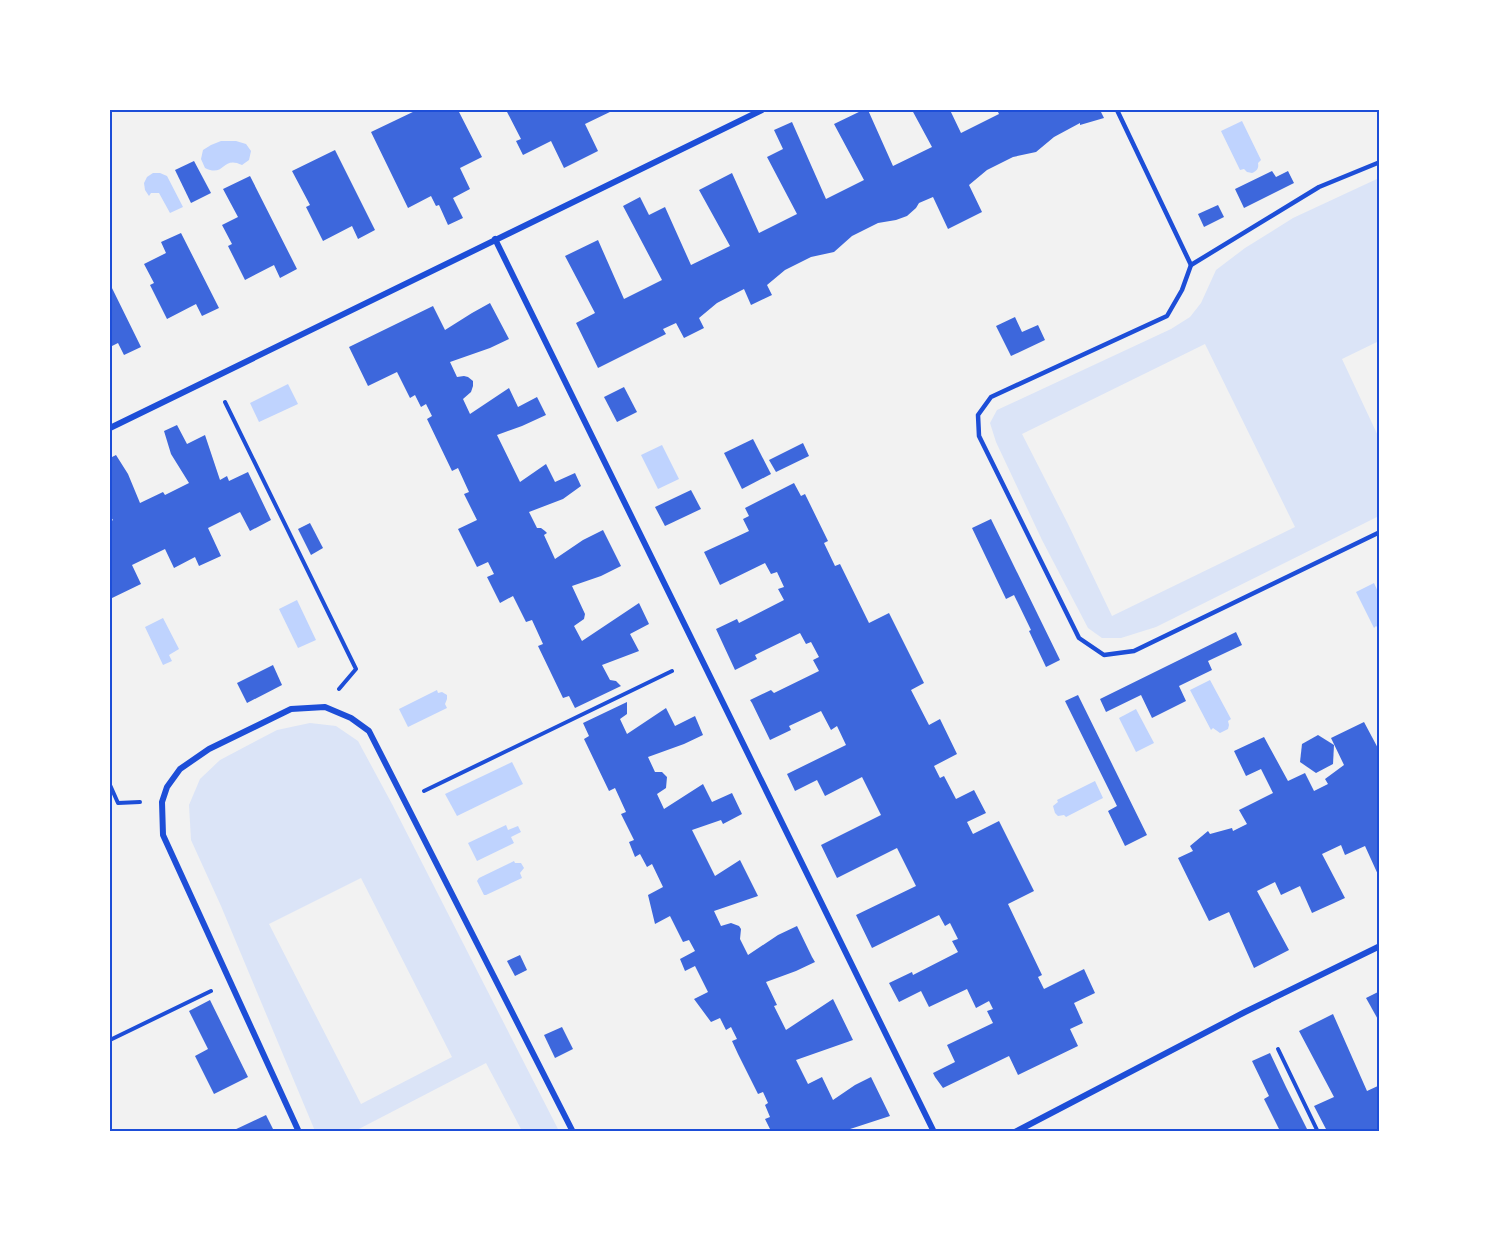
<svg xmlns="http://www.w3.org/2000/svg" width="1489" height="1241" font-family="Arial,sans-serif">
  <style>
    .green { fill: #dbe4f7; fill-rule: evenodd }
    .water { fill: #bfd3fe }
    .building { fill: #3d67dc }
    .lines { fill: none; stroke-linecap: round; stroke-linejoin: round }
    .path { stroke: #1d4ed8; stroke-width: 4 }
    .service { stroke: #1d4ed8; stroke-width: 4.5 }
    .minor { stroke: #1d4ed8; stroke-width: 6 }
    .neatline { fill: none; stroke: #1d4ed8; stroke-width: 2 }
  </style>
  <rect width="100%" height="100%" fill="#f2f2f2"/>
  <g class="green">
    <path d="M1379,178v163l-37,18 37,79v78l-223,111 -35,11h-19l-14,-10 -46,-88 -46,-98 -6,-19 7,-13 174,-81 19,-12 11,-14 15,-33 29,-22 48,-30zM1205,344l90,183 -183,89 -44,-92 -46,-90z"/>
    <path d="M310,723l26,3 22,15 34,63 167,327h-37l-36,-68 -131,68h-40l-94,-225 -30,-66 -2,-35 11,-26 20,-19 57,-30zM361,878l91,179 -91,47 -92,-180z"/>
  </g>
  <g class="water">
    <path d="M1242,121l19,39 -3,3c1,5 -1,8 -6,10l-5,-1 -3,-3 -4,1 -19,-39z"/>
    <path d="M221,141h15l10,3 5,7 -2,9 -7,5c-20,-10 -17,13 -37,3l-4,-9 2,-9 8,-5z"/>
    <polygon points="153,173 160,173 167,176 183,207 170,213 159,193 151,193 149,196 145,190 144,183 147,177"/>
    <polygon points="288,384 298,404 259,422 250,403"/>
    <polygon points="662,445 679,479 658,489 641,455"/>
    <polygon points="1374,583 1379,594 1379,629 1376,626 1374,628 1356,592"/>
    <polygon points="297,600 316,640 298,648 279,609"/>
    <polygon points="163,618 179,649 169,655 172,661 163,665 145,627"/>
    <polygon points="1210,680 1231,719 1228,721 1229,725 1228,729 1220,733 1213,728 1211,730 1190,690"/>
    <polygon points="437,690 438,693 442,692 447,695 447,699 445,704 447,708 408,727 399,709"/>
    <polygon points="1136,709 1154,743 1136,752 1119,718"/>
    <polygon points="512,762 523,784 457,816 445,794"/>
    <polygon points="1095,781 1103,798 1066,817 1064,815 1058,816 1055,813 1053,806 1058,802 1057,800"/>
    <polygon points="506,825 508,830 518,826 521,832 511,837 514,843 477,861 468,843"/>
    <polygon points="514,861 515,863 521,863 524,868 520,873 522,878 486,895 484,895 477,881 479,878"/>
  </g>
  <g class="building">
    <polygon points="417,110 458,110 482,157 460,168 470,189 453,198 463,218 448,225 439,205 436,206 431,196 408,208 371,132"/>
    <polygon points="506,110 614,110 585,124 598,151 564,168 551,141 523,155 516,141 521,139"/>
    <polygon points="863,110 868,110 893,166 932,147 912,110 950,110 961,133 999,114 997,110 1100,110 1104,118 1080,125 1080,123 1054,137 1036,152 1013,157 987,170 969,185 982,212 948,229 933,197 919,203 916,208 907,216 896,220 878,223 852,236 834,252 811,257 785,270 767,285 772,295 751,305 744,289 717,303 699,318 704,328 684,338 676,323 663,329 666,334 598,368 576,323 595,313 565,256 598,240 624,299 662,280 623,206 640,197 649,215 665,207 691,265 730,246 699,190 732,173 759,233 797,214 767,157 783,149 774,130 792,122 826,199 864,180 834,124"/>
    <polygon points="335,150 375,230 358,239 352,226 323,241 306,207 310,205 292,171"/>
    <polygon points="194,161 211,193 191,203 175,170"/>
    <polygon points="1272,171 1276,177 1288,171 1294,183 1244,208 1235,189"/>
    <polygon points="250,176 297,269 280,278 274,265 245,280 228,246 232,244 222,225 238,217 223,189"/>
    <polygon points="1218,205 1224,217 1204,227 1198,214"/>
    <polygon points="181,233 219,308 202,316 196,304 167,319 150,285 154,283 144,264 166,253 161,242"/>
    <polygon points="110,284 141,347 124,355 118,343 110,347"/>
    <polygon points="490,303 509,339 490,348 450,362 457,377 464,376 468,377 473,381 473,386 471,392 463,399 470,414 509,388 518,407 537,397 546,415 522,426 497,435 520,482 546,464 555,482 575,473 581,486 563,499 529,512 537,528 541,528 545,531 547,533 544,535 555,559 583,540 603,530 621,566 601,576 572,586 585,614 584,619 574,626 582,641 639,603 649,624 630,634 639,651 602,665 610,680 616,681 621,686 575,708 569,696 563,698 538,646 543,644 532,620 526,622 513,596 500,603 487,577 494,574 488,562 477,567 458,529 477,520 464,494 469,492 458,468 452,471 427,419 432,416 426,404 421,407 415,395 410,398 397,372 368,386 349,347 433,306 445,330 472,313"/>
    <polygon points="1015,317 1022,332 1038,325 1045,340 1011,356 996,326"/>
    <polygon points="624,387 637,412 617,422 604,397"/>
    <polygon points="177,425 187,444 205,435 220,480 227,476 229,481 248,472 271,520 250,531 240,512 208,528 221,556 199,566 195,557 174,568 165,549 132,565 141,584 110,599 110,522 113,520 110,516 110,458 116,455 128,474 140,503 163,492 165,495 189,483 171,454 164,431"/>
    <polygon points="753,439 771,474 742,489 724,453"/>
    <polygon points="803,443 809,456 776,472 769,460"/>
    <polygon points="794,483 801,496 805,494 828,541 824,543 835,566 840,564 869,623 889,613 924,683 911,690 929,725 940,719 957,754 934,766 940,778 944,776 956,799 974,790 986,813 967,822 973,834 999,821 1034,891 1008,904 1042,975 1038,977 1044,989 1084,969 1095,993 1074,1003 1083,1023 1070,1029 1078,1046 1018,1075 1009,1056 943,1088 935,1077 933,1073 955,1062 947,1045 993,1023 987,1011 993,1009 989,1001 976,1008 967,989 929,1007 921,991 899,1002 889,983 912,972 913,975 958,952 952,941 958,939 950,923 945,926 939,915 872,948 856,915 916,886 897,848 837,878 821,845 881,815 862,777 825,796 817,780 795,791 787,774 846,745 837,726 831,730 821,711 789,726 791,730 770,740 752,703 750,700 771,690 774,693 819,671 813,660 819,657 811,642 806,644 800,633 755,655 757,659 735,670 716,629 737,619 739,623 784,600 778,589 784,587 777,572 771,574 765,563 720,585 704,552 749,531 743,519 749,516 745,508"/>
    <polygon points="691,490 701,509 665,526 655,507"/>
    <polygon points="991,519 1060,660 1046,667 1029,631 1031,630 1014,595 1006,599 972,528"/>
    <polygon points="310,523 323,548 311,555 298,529"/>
    <polygon points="1236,632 1242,645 1208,661 1212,670 1179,686 1186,701 1152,718 1141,695 1106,712 1100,699"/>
    <polygon points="273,665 282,685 247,703 237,683"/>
    <polygon points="1078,695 1147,835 1125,846 1108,811 1117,806 1065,701"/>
    <polygon points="627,702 627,714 620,719 627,734 666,708 675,726 695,716 703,735 684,744 648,757 655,772 662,772 667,777 666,788 657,794 664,809 703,784 712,802 732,793 742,814 723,824 721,820 692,830 715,876 740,860 758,896 714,911 721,926 731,923 739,926 741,929 740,939 748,955 778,935 797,926 812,957 815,962 796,971 766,982 777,1005 774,1006 786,1030 833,999 852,1038 853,1040 796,1060 808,1084 822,1077 833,1100 855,1085 871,1077 890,1116 844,1131 771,1131 765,1119 770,1117 765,1105 768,1103 763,1092 758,1094 738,1054 732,1041 737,1039 731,1027 726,1030 720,1018 711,1022 694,999 708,992 695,966 685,971 680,959 695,951 689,940 683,942 670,916 655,924 648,895 663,887 652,864 647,867 640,854 635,857 629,842 634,840 621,814 626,812 615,788 609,791 584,739 589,736 583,723"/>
    <polygon points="1364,722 1380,752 1380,879 1365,846 1345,855 1341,845 1322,854 1345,898 1312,913 1300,886 1281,895 1275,882 1257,891 1289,950 1254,968 1229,912 1209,921 1178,858 1193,851 1190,846 1208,831 1210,834 1232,828 1233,831 1247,824 1239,810 1273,793 1261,769 1246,776 1234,751 1264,737 1288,781 1305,773 1314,791 1328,784 1325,779 1344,765 1331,738"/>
    <polygon points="1318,735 1334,745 1333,764 1316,773 1300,762 1302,744"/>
    <polygon points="520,955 527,970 515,976 507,961"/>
    <polygon points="1380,991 1380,1023 1366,998"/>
    <polygon points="210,1000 248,1077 214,1094 195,1056 208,1049 189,1011"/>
    <polygon points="1333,1014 1367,1091 1380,1085 1380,1131 1327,1131 1314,1106 1334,1097 1299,1031"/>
    <polygon points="562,1027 573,1049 555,1058 544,1035"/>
    <polygon points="1270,1053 1286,1087 1308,1131 1280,1131 1264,1099 1269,1096 1252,1061"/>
    <polygon points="266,1115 274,1131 232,1131"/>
  </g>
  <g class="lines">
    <g class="path">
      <polyline points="225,402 356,669 339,689"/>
      <polyline points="110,785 118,803 140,802"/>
      <polyline points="424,791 672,671"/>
      <polyline points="110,1040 211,991"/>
      <polyline points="1278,1049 1318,1132"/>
    </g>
    <g class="service">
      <polyline points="1117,110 1191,265"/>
      <polyline points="1380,162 1319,187 1191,265 1182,290 1167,316 991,397 978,415 979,436 1079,638 1104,655 1134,651 1380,532"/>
    </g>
    <g class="minor">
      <polyline points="495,239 934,1132"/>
      <polyline points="110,428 762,110"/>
      <polyline points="299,1132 163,835 162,802 167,787 180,769 209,749 291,709 325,707 351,718 369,731 573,1132"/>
      <polyline points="1015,1132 1245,1012 1380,946"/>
    </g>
  </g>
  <rect width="1489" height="1241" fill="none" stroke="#ffffff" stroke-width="222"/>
  <rect x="111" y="111" width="1267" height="1019" class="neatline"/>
</svg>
